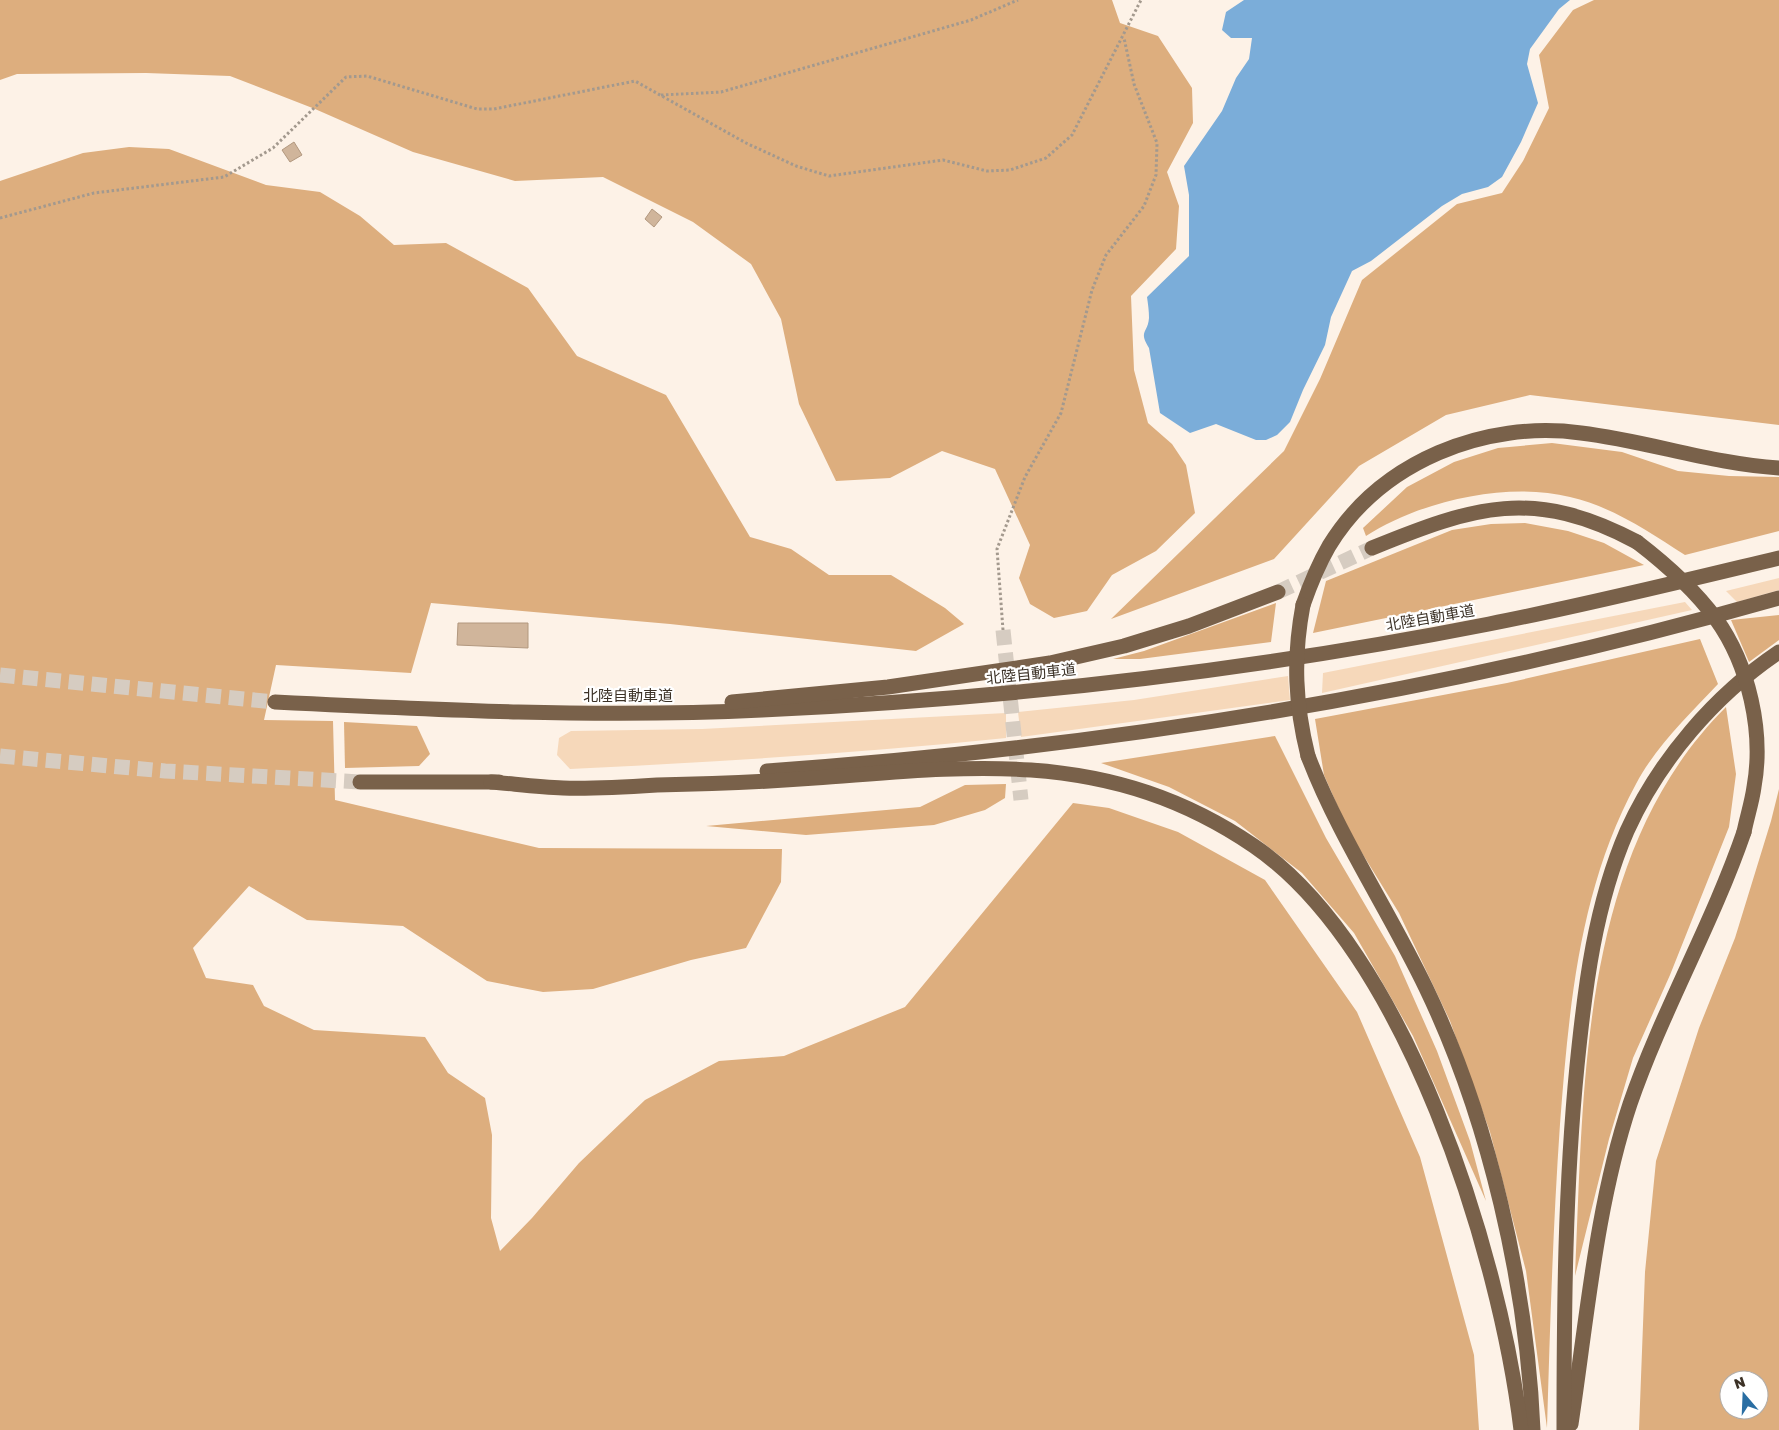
<svg xmlns="http://www.w3.org/2000/svg" width="1779" height="1430" font-family="'Golos Text','Noto Sans JP',sans-serif">
  <style>
    .green { fill: #f6d8ba }
    .forest { fill: #ddae7e; fill-rule: evenodd }
    .water { fill: #7badd9 }
    .building { fill: #d0b59b; stroke: #b2987f }
    .lines { fill: none; stroke-linecap: round; stroke-linejoin: round }
    .street-tunnel { stroke: #d6ccc1; stroke-width: 15; stroke-dasharray: 15 8; stroke-linecap: butt }
    .highway-tunnel { stroke: #d6ccc1; stroke-width: 15; stroke-dasharray: 15 8; stroke-linecap: butt }
    .path { stroke: #a3998e; stroke-width: 3; stroke-dasharray: 2.5 2.5; stroke-linecap: butt }
    .highway { stroke: #79614a; stroke-width: 15 }
    .highway-bridge { stroke: #79614a; stroke-width: 15 }
    .labels { text-anchor: middle; dominant-baseline: central; stroke-width: 4.5; stroke-linejoin: round; paint-order: stroke }
    .street-label { font-size: 15px; fill: #3c3227; stroke: #fff }
  </style>
  <rect width="100%" height="100%" fill="#fdf2e7"/>
  <g class="green">
    <polygon points="1779,578 1779,590 1737,602 1726,591"/>
    <polygon points="1685,602 1692,610 1322,693 1323,673"/>
    <polygon points="1288,676 1290,700 1021,737 1018,712 1134,700"/>
    <path d="M1006,713v25c-145,15 -290,24 -436,31l-13,-14 2,-17 12,-7 131,-2z"/>
  </g>
  <g class="forest">
    <polygon points="0,0 1112,0 1120,23 1158,36 1192,88 1193,123 1167,172 1179,206 1176,249 1131,296 1134,370 1148,423 1172,444 1186,465 1195,513 1156,551 1112,575 1087,611 1054,618 1030,604 1019,578 1030,545 995,469 942,451 890,478 836,481 799,404 781,319 751,264 693,222 603,177 515,181 413,152 315,109 230,76 146,73 17,74 0,80"/>
    <polygon points="1594,0 1779,0 1779,425 1530,395 1446,415 1359,466 1274,559 1111,619 1284,451 1320,379 1362,280 1457,204 1502,193 1523,161 1549,108 1539,55 1573,10"/>
    <polygon points="129,147 169,149 266,185 320,192 360,216 394,245 446,243 528,288 577,356 666,395 750,537 791,549 829,575 891,575 945,608 964,624 916,651 670,624 431,603 411,673 276,665 264,720 333,721 335,800 539,848 782,849 781,882 746,948 691,960 593,989 543,992 487,981 403,926 307,920 249,886 193,948 206,978 253,985 264,1006 314,1030 425,1037 448,1073 485,1098 492,1135 491,1218 500,1251 532,1218 579,1163 645,1100 719,1061 784,1056 905,1007 1073,803 1109,808 1178,832 1265,880 1357,1012 1420,1157 1474,1355 1479,1430 0,1430 0,181 83,153"/>
    <path d="M1552,443l70,9 56,19 51,5 50,1v54l-94,24c-36,-23 -72,-48 -115,-58 -62,-16 -150,4 -204,39l-3,-8 44,-41 47,-25 44,-14z"/>
    <polygon points="1525,523 1568,531 1604,543 1644,565 1313,633 1326,581 1452,530 1491,524"/>
    <polygon points="1276,603 1271,642 1140,659 1113,659 1144,651"/>
    <polygon points="1779,615 1779,640 1749,662 1731,620"/>
    <path d="M1700,639l18,45c-29,31 -62,62 -82,100 -57,105 -67,224 -76,340 -7,101 -10,203 -13,304l-21,-157 -36,-139 -40,-111 -51,-108 -50,-81 -25,-57 -9,-56 192,-36z"/>
    <path d="M1726,707l10,67 -7,53 -59,148 -37,83 -24,81 -34,137c9,-192 4,-423 151,-569z"/>
    <polygon points="344,722 417,726 430,754 419,766 345,768"/>
    <polygon points="1275,736 1326,838 1395,956 1437,1051 1470,1141 1486,1201 1413,1036 1354,933 1302,873 1235,821 1169,787 1101,763"/>
    <polygon points="1006,784 1005,798 985,810 934,825 806,835 706,826 920,807 965,785"/>
    <path d="M1779,789v641h-140l6,-158 11,-111 43,-133 36,-90 36,-117zM1729,1380h30v30h-30z"/>
  </g>
  <path class="water" d="M1244,0h326l-11,9 -29,40 -3,15 11,39 -17,39 -19,35 -14,10 -26,7 -20,12 -71,55 -19,10 -21,46 -6,28 -22,45 -13,32 -13,13 -11,5h-10l-40,-16 -26,9 -30,-20 -11,-65c-11,-17 -1,-15 0,-30 0,-7 -1,-14 -2,-21l42,-41v-61l-5,-29 38,-55 14,-33 13,-19 3,-21h-21l-9,-8 4,-18z"/>
  <g class="building">
    <polygon points="294,142 302,155 290,162 282,150"/>
    <polygon points="652,209 662,217 654,227 645,219"/>
    <polygon points="458,623 528,623 528,648 457,645"/>
  </g>
  <g class="lines">
    <polyline class="street-tunnel" points="1003,630 1021,800"/>
    <g class="highway-tunnel">
      <polyline points="1278,592 1372,548"/>
      <polyline points="0,675 275,702"/>
      <polyline points="0,756 165,771 360,782"/>
    </g>
    <g class="path">
      <polyline points="661,95 721,92 971,20 1018,0"/>
      <polyline points="0,218 94,193 224,177 273,148 346,77 367,76 477,109 494,109 635,81 746,143 796,166 829,176 943,160 987,171 1010,170 1046,158 1072,135 1141,0"/>
      <polyline points="1003,630 997,549 1025,477 1061,413 1092,290 1106,255 1144,206 1156,175 1157,143 1134,84 1124,38"/>
    </g>
    <g class="highway">
      <path d="M1372,548c103,-42 161,-61 265,-6"/>
      <path d="M1303,605c7,-20 15,-40 26,-59 52,-85 156,-126 252,-113 67,8 131,31 198,35"/>
      <path d="M275,702c162,8 325,16 487,8 244,-11 488,-39 727,-86 97,-19 194,-43 290,-66"/>
      <polyline points="732,702 888,687 1050,663 1124,646 1189,626 1278,592"/>
      <path d="M1308,756c31,81 80,153 118,232 63,131 101,297 107,442"/>
      <path d="M767,771c341,-24 683,-79 1012,-173"/>
      <polyline points="360,782 499,782"/>
      <path d="M491,782c24,2 48,5 72,6 31,1 63,-1 94,-3 53,-1 105,-3 158,-7 72,-5 145,-13 216,-8 83,6 154,29 223,76 152,104 246,408 267,584"/>
      <path d="M1571,1424c16,-105 25,-218 59,-320 32,-93 82,-179 114,-272"/>
      <path d="M1564,1430c0,-122 1,-243 13,-364 8,-80 18,-161 50,-235 32,-71 88,-136 152,-179"/>
    </g>
    <g class="highway-bridge">
      <path d="M1637,542c30,23 57,47 79,77 33,46 48,113 38,168 -2,15 -7,30 -10,45"/>
      <path d="M1303,605c-10,53 -8,99 5,151"/>
    </g>
  </g>
  <g class="labels">
    <g class="street-label">
      <text transform="translate(1430 617) rotate(-10)">北陸自動車道</text>
      <text transform="translate(1031 673) rotate(-6)">北陸自動車道</text>
      <text x="628" y="695">北陸自動車道</text>
    </g>
  </g>
  <g transform="translate(1744 1395) rotate(341)"><circle r="24" fill="#ffffff" stroke="#b1ada9"/>
  <path d="M0-4L9 19L0 12L-9 19Z" fill="#2a6ea3"/>
  <text y="-8" font-size="14" font-weight="bold" text-anchor="middle" fill="#3c3227">N</text>
  </g>
</svg>
